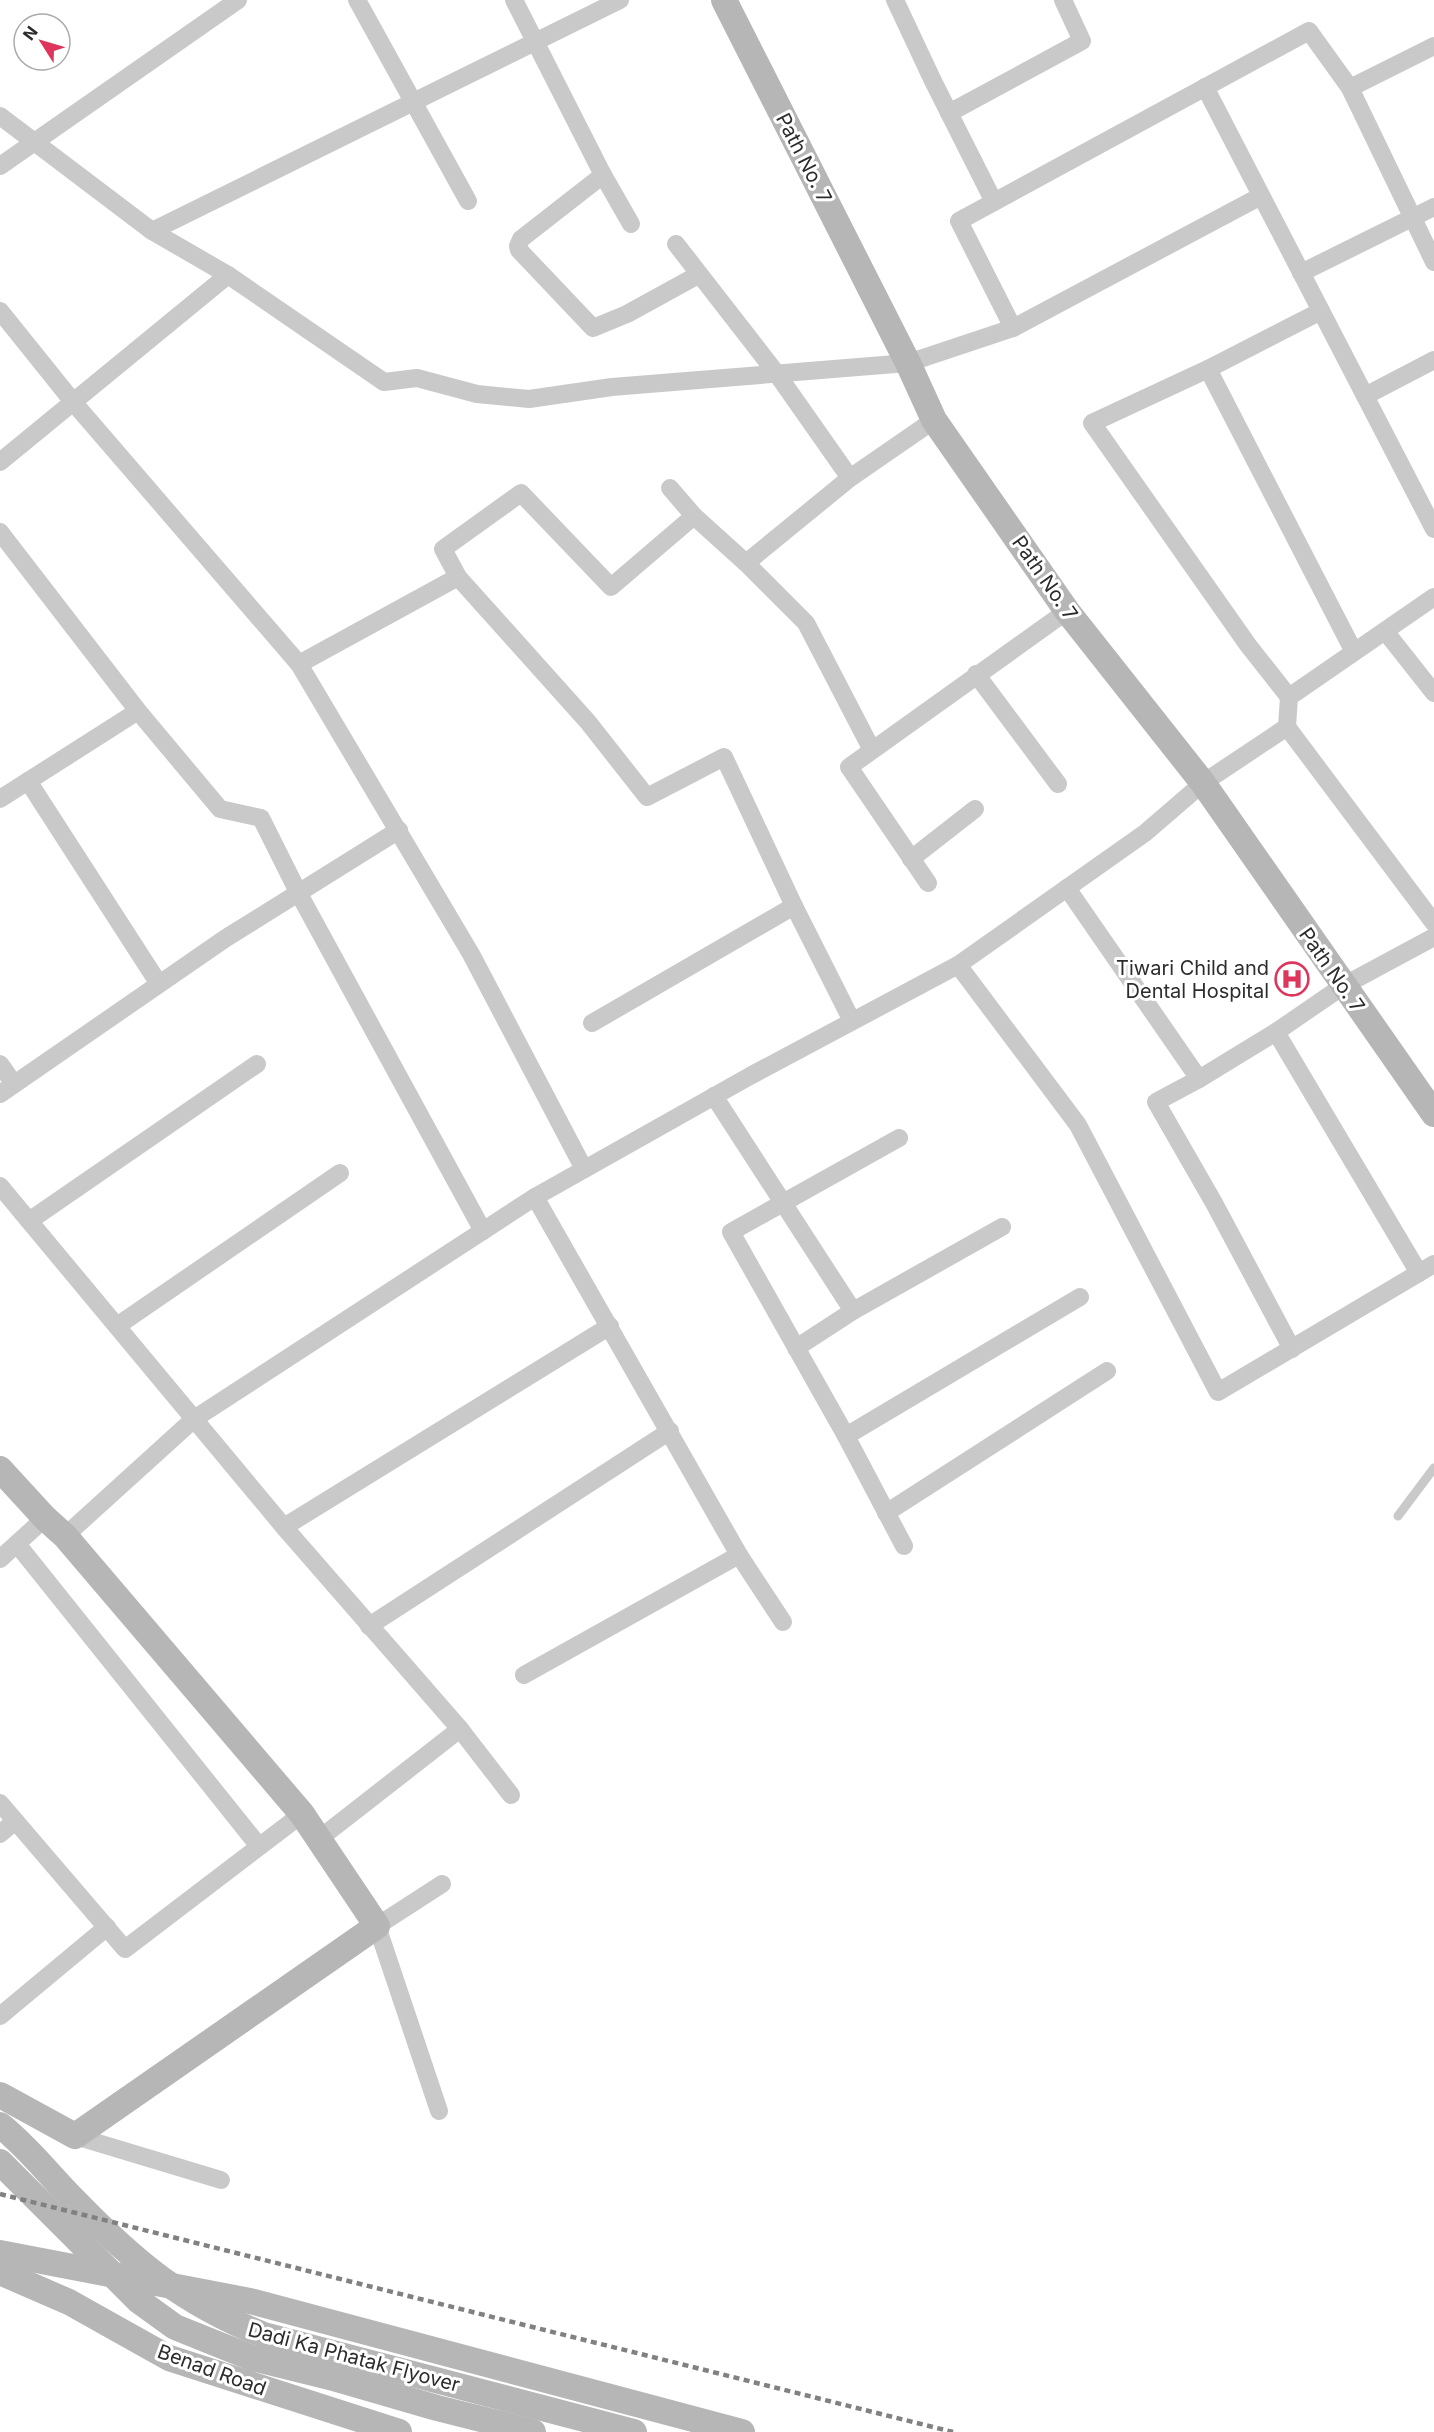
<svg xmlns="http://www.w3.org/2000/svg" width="1434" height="2432" font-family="Inter,sans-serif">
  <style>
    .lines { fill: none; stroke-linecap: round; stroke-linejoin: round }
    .lane { stroke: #c9c9c9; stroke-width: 9 }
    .street { stroke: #c9c9c9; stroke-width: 18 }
    .secondary { stroke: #b6b6b6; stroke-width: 26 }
    .rail { stroke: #818181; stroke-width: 4.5; stroke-dasharray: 6 4.5; stroke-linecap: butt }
    .labels { text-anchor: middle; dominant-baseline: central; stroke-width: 6; stroke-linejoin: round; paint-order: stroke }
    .street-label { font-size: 20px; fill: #2c2c2c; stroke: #fff }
    .poi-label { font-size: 20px; fill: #2c2c2c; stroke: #fff; text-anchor: end }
  </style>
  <rect width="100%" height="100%" fill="#fff"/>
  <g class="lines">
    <polyline class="lane" points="1398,1516 1434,1468"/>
    <g class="street">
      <polyline points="357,0 468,201"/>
      <polyline points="514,0 603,175 521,239 518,246 519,250 593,328 627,314 698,275"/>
      <polyline points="895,0 933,81 994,202"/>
      <polyline points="1205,87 1434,529"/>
      <polyline points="1350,88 1434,46"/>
      <polyline points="949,113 1082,41 1063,0"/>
      <polyline points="0,116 152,231 228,275 384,382 417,378 477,394 529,399 612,387 908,363 1013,328 1261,196"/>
      <polyline points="0,166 238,0"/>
      <polyline points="603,175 631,224"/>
      <polyline points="152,231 620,0"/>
      <polyline points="676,244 777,374 850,478"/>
      <polyline points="1301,273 1434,207"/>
      <polyline points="0,311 74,403 299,664 471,954 584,1169"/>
      <polyline points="1013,328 959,221 1309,31 1350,88 1434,262"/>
      <polyline points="1208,369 1354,652"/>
      <polyline points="1365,396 1434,360"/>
      <polyline points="0,462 228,275"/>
      <polyline points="670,488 694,516 611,587 521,493 443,549 458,577 588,722 647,797 724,757 794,906 852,1021"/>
      <polyline points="694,516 746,563 806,623 872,750"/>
      <polyline points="0,532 138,711 220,809 261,818 298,892 483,1231"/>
      <polyline points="746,563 850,478 934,420"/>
      <polyline points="1385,631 1434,693"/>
      <polyline points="299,664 458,577"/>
      <polyline points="976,674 1058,784"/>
      <polyline points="1289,697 1248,645 1092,423 1208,369 1321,311"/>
      <polyline points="1287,727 1434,923"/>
      <polyline points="28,781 159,984"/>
      <polyline points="0,799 138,711"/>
      <polyline points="911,859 975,809"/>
      <polyline points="928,883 849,767 1067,611"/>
      <polyline points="1067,888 1199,1079"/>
      <polyline points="958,965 1078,1125 1218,1392 1434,1264"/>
      <polyline points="592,1023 794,906"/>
      <polyline points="1276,1032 1419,1273"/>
      <polyline points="0,1064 14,1084"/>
      <polyline points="0,1094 226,938 399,830"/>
      <polyline points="714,1096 853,1311"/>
      <polyline points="899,1138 731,1232 846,1436 904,1546"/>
      <polyline points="0,1186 284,1527 460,1729 511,1795"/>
      <polyline points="29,1221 257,1064"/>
      <polyline points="117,1326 340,1173"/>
      <polyline points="796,1348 853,1311 1002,1227"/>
      <polyline points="1292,1349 1214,1203 1156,1102 1199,1079 1276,1032 1343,986 1434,937"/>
      <polyline points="846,1436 1080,1297"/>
      <polyline points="886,1513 1107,1371"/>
      <polyline points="284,1527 610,1326"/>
      <polyline points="65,1536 194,1419 535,1197 750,1076 958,965 1145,833 1203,783 1287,727 1289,697 1434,597"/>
      <polyline points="17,1544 258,1845"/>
      <polyline points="739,1555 783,1622"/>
      <polyline points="0,1559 45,1518"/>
      <polyline points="369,1626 670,1431"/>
      <polyline points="524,1675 739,1555 535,1197"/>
      <polyline points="0,1803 125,1949 302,1814"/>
      <polyline points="0,1834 15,1821"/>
      <polyline points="319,1839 460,1729"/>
      <polyline points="0,2016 107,1927"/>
      <polyline points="439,2111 377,1926 442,1884"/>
      <polyline points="75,2136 221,2180"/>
    </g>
    <g class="secondary">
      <polyline points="724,0 908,363 934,420 1067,611 1203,783 1434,1114"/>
      <polyline points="0,1469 45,1518 65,1536 302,1814 377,1926 75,2136 0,2095"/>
      <path d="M0,2125c28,22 49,50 74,75 60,62 109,103 190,135l370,97"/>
      <polyline points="0,2162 139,2301 175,2327 252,2358 330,2377 437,2408 533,2432"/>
      <polyline points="0,2253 250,2301 742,2432"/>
      <polyline points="0,2272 69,2302 169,2358 399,2432"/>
    </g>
    <polyline class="rail" points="0,2194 953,2432"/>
  </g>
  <defs>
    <symbol id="hospital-ring" viewBox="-11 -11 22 22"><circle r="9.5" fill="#fff" stroke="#dd355c" stroke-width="1.5"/><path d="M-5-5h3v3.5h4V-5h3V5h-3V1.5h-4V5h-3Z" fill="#dd355c"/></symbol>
  </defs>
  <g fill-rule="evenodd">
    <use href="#hospital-ring" x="1273" y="960" width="38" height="38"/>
  </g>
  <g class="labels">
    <g class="street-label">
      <text transform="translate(804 158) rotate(63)">Path No. 7</text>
      <text transform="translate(1045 578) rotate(55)">Path No. 7</text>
      <text transform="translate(1332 970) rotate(55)">Path No. 7</text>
      <text transform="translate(354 2357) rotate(15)">Dadi Ka Phatak Flyover</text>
      <text transform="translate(212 2370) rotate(20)">Benad Road</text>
    </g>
    <g class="poi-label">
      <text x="1269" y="968">Tiwari Child and<tspan x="1269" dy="23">Dental Hospital</tspan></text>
    </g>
  </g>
  <g transform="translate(42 42) rotate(307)"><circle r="28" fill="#ffffff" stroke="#ababab" stroke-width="1.5"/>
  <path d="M0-4.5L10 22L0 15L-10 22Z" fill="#dd355c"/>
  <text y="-9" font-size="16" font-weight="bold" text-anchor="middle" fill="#2c2c2c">N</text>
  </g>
</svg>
